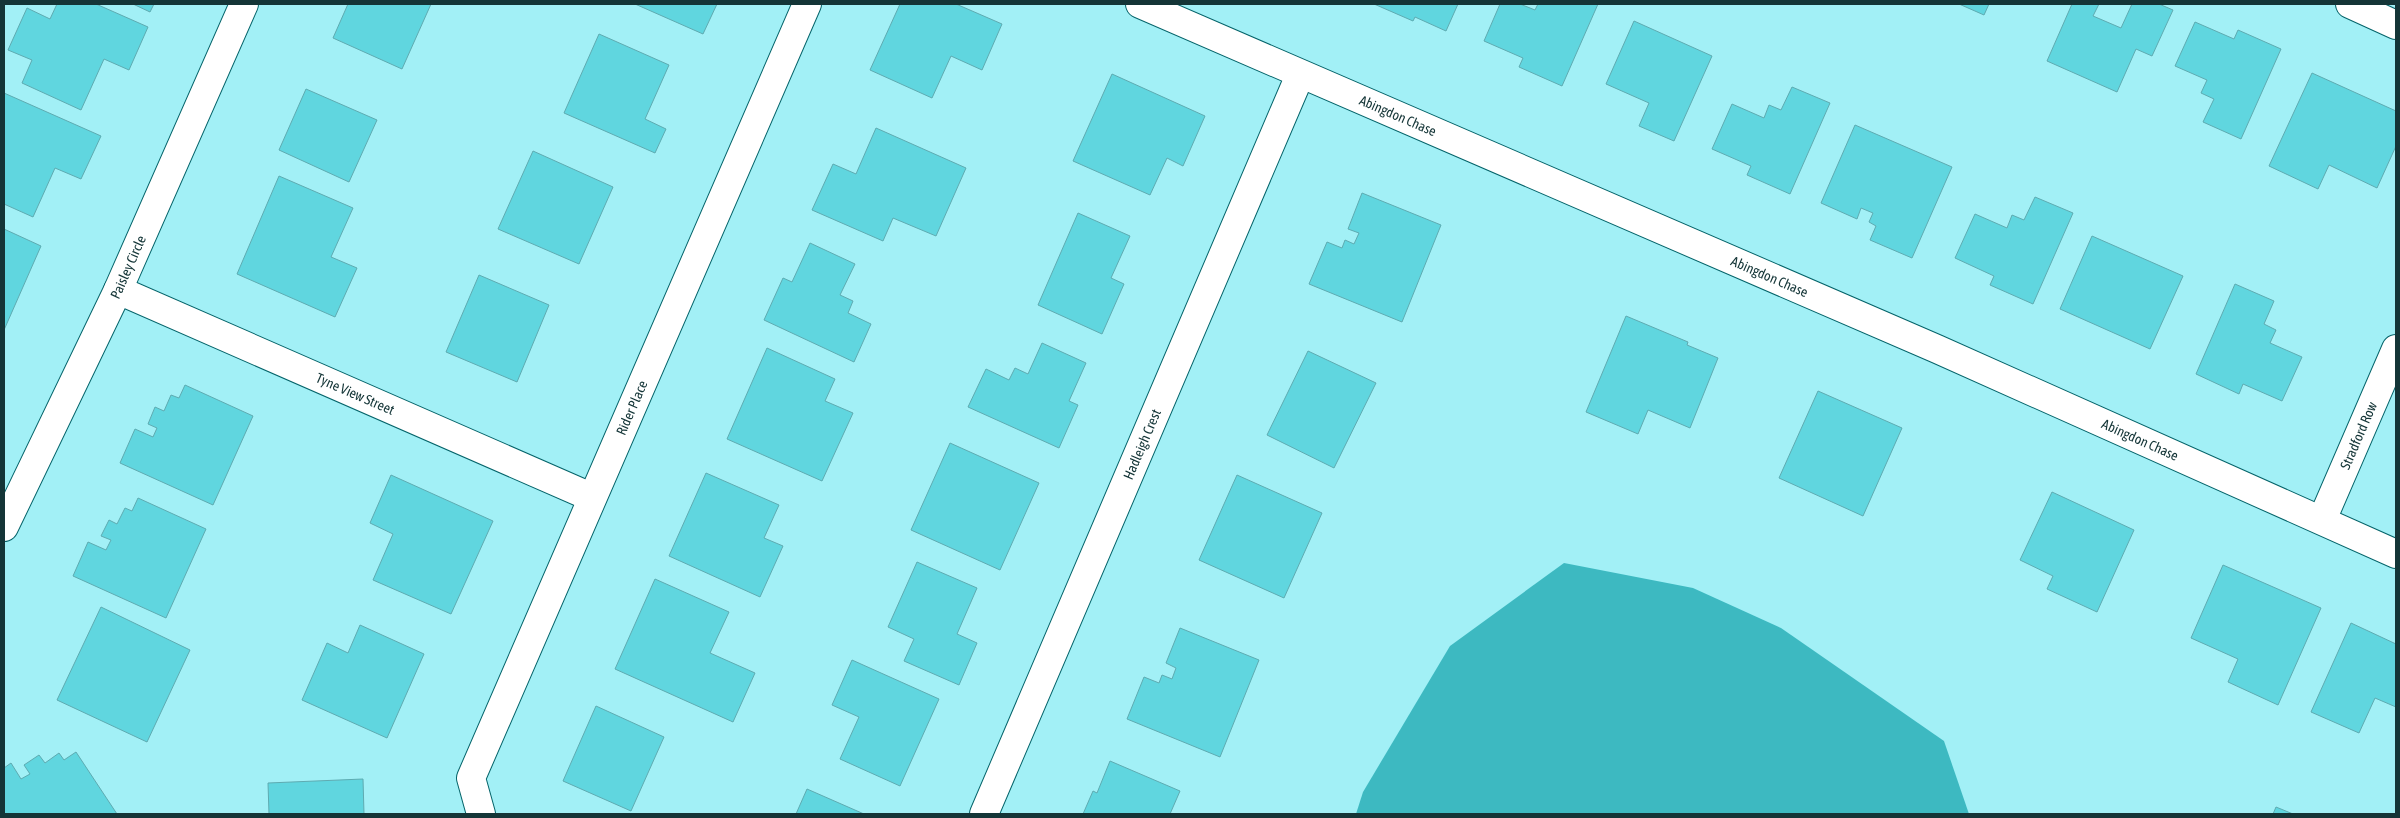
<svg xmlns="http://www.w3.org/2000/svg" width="2400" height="818" font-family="'Asap Condensed',sans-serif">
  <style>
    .water { fill: #3db9c1 }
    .building { fill: #60d6df; stroke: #5eabb1 }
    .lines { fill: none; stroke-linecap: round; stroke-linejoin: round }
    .street-casing { stroke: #05646a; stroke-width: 30 }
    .street { stroke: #fff; stroke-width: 28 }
    .labels { text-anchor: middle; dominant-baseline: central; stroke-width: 5; stroke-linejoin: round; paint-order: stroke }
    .street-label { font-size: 14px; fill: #143537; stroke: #fff }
  </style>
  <rect width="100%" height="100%" fill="#a2f0f6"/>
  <polygon class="water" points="1564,563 1693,588 1781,628 1944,741 1969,814 1356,814 1363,792 1450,646"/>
  <g class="building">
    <polygon points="57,4 96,4 148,27 129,70 104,59 81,110 22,83 32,60 8,50 27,8 50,19"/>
    <polygon points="133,4 154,4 150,12"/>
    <polygon points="348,4 431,4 402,69 333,38"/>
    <polygon points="635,4 717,4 703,34"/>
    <polygon points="900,4 956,4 1002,24 982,70 951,56 932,98 870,70"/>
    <polygon points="1374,4 1458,4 1446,31 1415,17 1413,21"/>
    <polygon points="1500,4 1520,4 1535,10 1538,4 1598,4 1562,86 1519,67 1523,58 1484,41"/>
    <polygon points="1959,4 1989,4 1984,15"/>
    <polygon points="2072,4 2099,4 2093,16 2121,28 2132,4 2159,4 2173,10 2152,56 2136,49 2117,92 2047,61"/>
    <polygon points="1634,21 1712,56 1674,141 1639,126 1649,103 1606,84"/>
    <polygon points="2195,22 2234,39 2238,30 2281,49 2241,139 2203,122 2214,99 2201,93 2207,80 2175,66"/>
    <polygon points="599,34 669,65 645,119 666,129 655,153 564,113"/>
    <polygon points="2312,73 2396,111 2396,146 2377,188 2329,165 2318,189 2269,166"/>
    <polygon points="1112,74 1205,116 1183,166 1167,158 1150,195 1073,161"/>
    <polygon points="1792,87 1830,103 1790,194 1747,175 1751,166 1712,149 1732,104 1764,118 1769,105 1781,110"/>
    <polygon points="306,89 377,120 349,182 279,150"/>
    <polygon points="4,93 101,136 81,179 55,168 33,217 4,204"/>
    <polygon points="1855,125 1952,167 1912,258 1870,240 1876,226 1869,222 1873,213 1861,208 1857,219 1821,203"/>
    <polygon points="876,128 966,168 936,236 893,218 883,241 812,210 833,164 856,174"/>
    <polygon points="533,151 613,187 579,264 498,229"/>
    <polygon points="279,176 353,208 331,257 357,268 335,317 237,274"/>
    <polygon points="1362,193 1441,225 1402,322 1309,284 1327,242 1342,248 1345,240 1354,244 1359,233 1348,229"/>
    <polygon points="2035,197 2073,213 2033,304 1990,285 1994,276 1955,258 1975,214 2007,228 2012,215 2024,220"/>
    <polygon points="1078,213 1130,236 1111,278 1124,284 1102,334 1038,305"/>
    <polygon points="4,229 41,246 4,330"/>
    <polygon points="2092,236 2183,276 2150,349 2060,309"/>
    <polygon points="810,243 855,264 840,295 853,301 848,313 871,324 854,362 764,320 783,278 792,282"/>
    <polygon points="479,275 549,305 517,382 446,352"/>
    <polygon points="2235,284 2274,301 2264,324 2276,330 2270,343 2302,357 2282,401 2243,384 2239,394 2196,374"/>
    <polygon points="1626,316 1688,342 1687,345 1718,358 1690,428 1648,410 1638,434 1586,412"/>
    <polygon points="1042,343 1086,363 1069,401 1078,405 1059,448 968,407 986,369 1009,380 1015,368 1028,374"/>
    <polygon points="767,348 835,379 825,401 853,413 822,481 727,439"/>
    <polygon points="1308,351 1376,383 1334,468 1267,435"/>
    <polygon points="185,385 253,416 213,505 120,463 135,429 153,437 157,428 148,424 155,407 164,411 171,395 179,398"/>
    <polygon points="1818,391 1902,428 1863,516 1779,478"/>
    <polygon points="950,443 1039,483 1000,570 911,530"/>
    <polygon points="706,473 779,505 764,538 783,546 760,597 669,556"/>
    <polygon points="391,475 493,521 451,614 373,580 393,534 370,523"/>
    <polygon points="1237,475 1322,513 1284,598 1199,560"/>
    <polygon points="2052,492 2134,530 2097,612 2047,589 2053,576 2020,560"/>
    <polygon points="138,498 206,529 166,618 73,576 88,542 106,550 111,540 101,536 109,520 117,524 125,508 132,511"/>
    <polygon points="917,562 977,588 957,634 977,643 959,685 904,661 914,639 888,627"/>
    <polygon points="2223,565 2321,608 2278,705 2228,682 2238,659 2191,638"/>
    <polygon points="655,579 729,612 710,653 755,673 733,722 615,669"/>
    <polygon points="101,607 190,650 147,742 57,700"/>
    <polygon points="2351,623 2396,644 2396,707 2375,698 2359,733 2311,712"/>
    <polygon points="360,625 424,654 387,738 302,700 327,643 348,653"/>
    <polygon points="1180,628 1259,660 1220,757 1127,719 1144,677 1159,683 1162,675 1172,679 1176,668 1166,663"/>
    <polygon points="852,660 939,699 900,786 840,759 859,717 832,705"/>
    <polygon points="596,706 664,737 631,811 563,781"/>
    <polygon points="76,752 117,814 4,814 4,768 11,763 21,779 30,774 24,765 39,755 45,763 59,753 64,760"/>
    <polygon points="1110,761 1180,791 1170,814 1083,814 1093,791 1097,793"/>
    <polygon points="363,779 364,814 269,814 268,783"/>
    <polygon points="807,789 864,814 796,814"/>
    <polygon points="2276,807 2293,814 2273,814"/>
  </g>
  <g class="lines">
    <defs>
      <g id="street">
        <path id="s1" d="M1140,4l797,345 459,205"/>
        <polyline points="2350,4 2396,25"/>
        <path id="s2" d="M118,290l473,207"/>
        <path id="s3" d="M2322,520l74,-171"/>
        <path id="s4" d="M4,527l114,-237 126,-286"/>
        <path id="s5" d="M481,814l-10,-36 336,-774"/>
        <path id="s6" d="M984,814l316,-739"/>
      </g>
    </defs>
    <use href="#street" class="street-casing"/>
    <use href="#street" class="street"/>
  </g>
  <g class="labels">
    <g class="street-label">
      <text stroke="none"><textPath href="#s1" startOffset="281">Abingdon Chase</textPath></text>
      <text stroke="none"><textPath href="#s4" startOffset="288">Paisley Circle</textPath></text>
      <text stroke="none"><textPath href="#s1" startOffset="686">Abingdon Chase</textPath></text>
      <text stroke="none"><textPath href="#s2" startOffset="259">Tyne View Street</textPath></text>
      <text stroke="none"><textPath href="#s5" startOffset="441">Rider Place</textPath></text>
      <text stroke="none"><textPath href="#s3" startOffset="92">Stradford Row</textPath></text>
      <text stroke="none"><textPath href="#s1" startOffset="1091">Abingdon Chase</textPath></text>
      <text stroke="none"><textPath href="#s6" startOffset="402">Hadleigh Crest</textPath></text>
    </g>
  </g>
  <rect width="2400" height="818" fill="none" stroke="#143537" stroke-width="10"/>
</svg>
